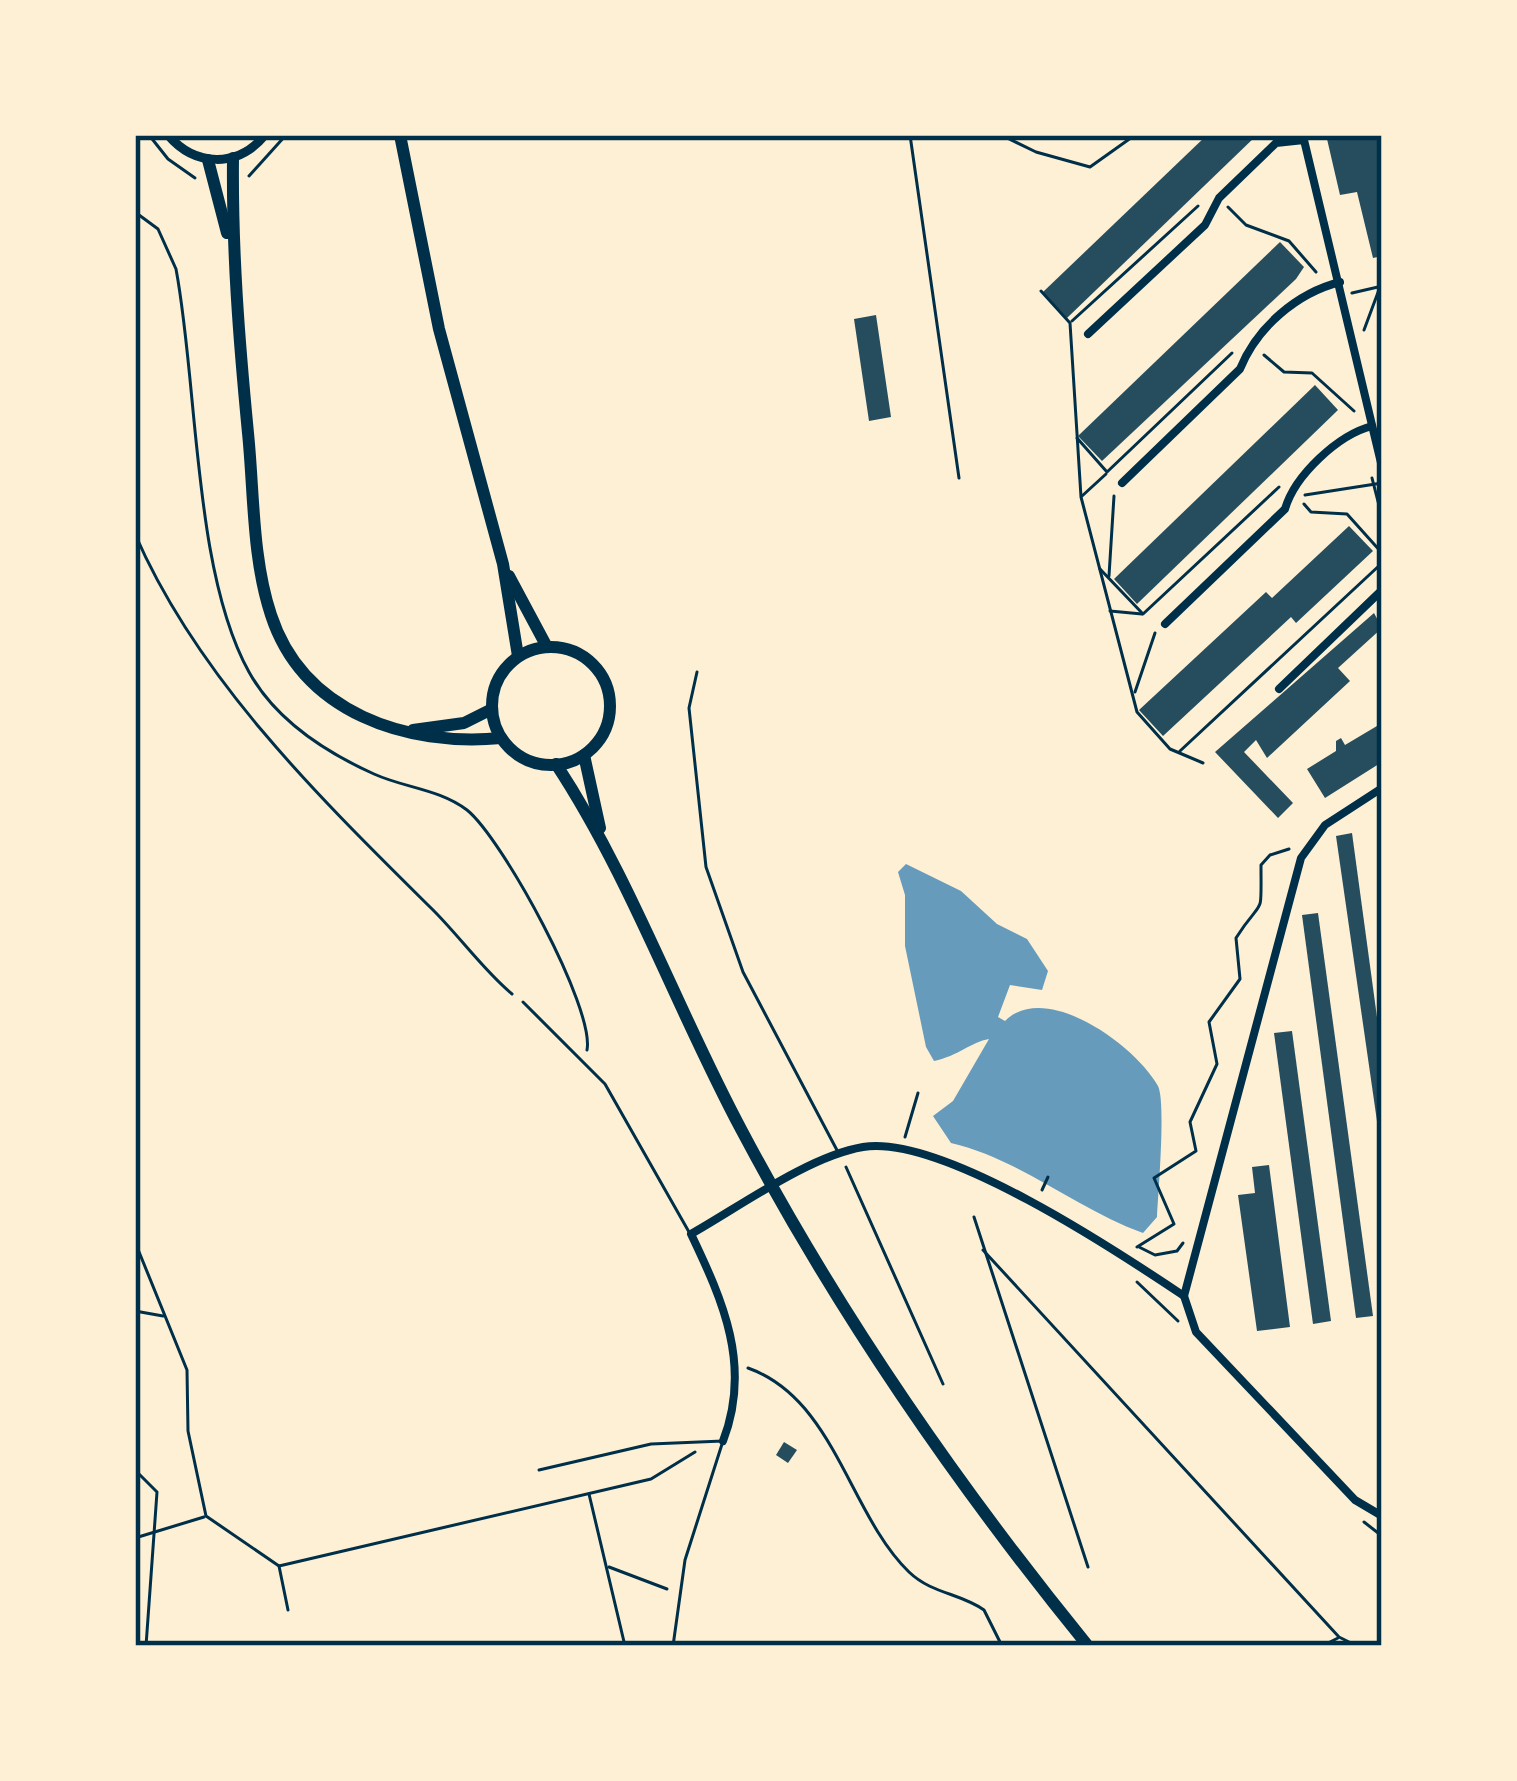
<svg xmlns="http://www.w3.org/2000/svg" width="1517" height="1781" font-family="Figtree,sans-serif">
  <style>
    .water { fill: #669bbc }
    .building { fill: #264d5e }
    .lines { fill: none; stroke-linecap: round; stroke-linejoin: round }
    .path { stroke: #003049; stroke-width: 3 }
    .service { stroke: #003049; stroke-width: 3 }
    .minor { stroke: #003049; stroke-width: 8 }
    .tertiary { stroke: #003049; stroke-width: 9 }
    .primary { stroke: #003049; stroke-width: 12 }
    .neatline { fill: none; stroke: #003049; stroke-width: 4.5 }
  </style>
  <rect width="100%" height="100%" fill="#fdf0d5"/>
  <path class="water" d="M906,864l55,27 36,33 30,15 21,32 -6,19 -32,-5 -12,32 7,4c41,-41 131,25 153,65 8,16 0,109 -1,131l-14,16c-67,-24 -123,-74 -192,-90l-18,-27 20,-15 36,-62c-18,3 -31,17 -55,22l-8,-14 -21,-101v-51l-7,-23z"/>
  <g class="building">
    <polygon points="1207,135 1257,135 1067,318 1043,292"/>
    <polygon points="1342,135 1376,135 1382,158 1382,256 1373,258 1357,192 1340,195 1327,139"/>
    <polygon points="1280,242 1304,267 1296,279 1102,461 1078,436"/>
    <polygon points="876,315 891,417 869,421 854,319"/>
    <polygon points="1315,385 1338,410 1137,604 1114,579"/>
    <polygon points="1349,526 1373,551 1296,623 1291,617 1163,736 1139,710 1266,592 1272,598"/>
    <polygon points="1374,613 1382,628 1338,668 1350,681 1267,758 1256,740 1244,752 1293,803 1278,818 1215,752"/>
    <polygon points="1382,723 1382,762 1325,798 1307,769 1336,751 1336,741 1341,738 1345,745"/>
    <polygon points="1352,833 1382,1054 1382,1156 1336,836"/>
    <polygon points="1318,913 1373,1316 1356,1318 1302,915"/>
    <polygon points="1292,1031 1331,1321 1313,1324 1274,1033"/>
    <polygon points="1269,1165 1290,1327 1257,1331 1238,1195 1255,1193 1252,1167"/>
    <polygon points="784,1442 797,1450 788,1463 776,1455"/>
  </g>
  <g class="lines">
    <g class="path">
      <polyline points="149,135 168,159 195,178"/>
      <polyline points="1001,135 1036,152 1090,167 1135,135"/>
      <polyline points="249,176 286,135"/>
      <polyline points="1228,207 1246,225 1289,241 1316,272"/>
      <path d="M135,212l23,17 18,40c22,116 17,302 73,403 26,47 76,80 125,102 31,14 65,15 93,36 35,28 128,198 120,240"/>
      <polyline points="1041,291 1070,323 1081,497 1137,712 1170,749 1203,763"/>
      <polyline points="1352,293 1378,287"/>
      <polyline points="1072,321 1198,206"/>
      <polyline points="1364,330 1380,287"/>
      <polyline points="1264,355 1284,372 1312,373 1354,411"/>
      <polyline points="1077,438 1107,472 1232,353"/>
      <polyline points="1372,478 1382,517"/>
      <polyline points="1305,495 1382,483"/>
      <polyline points="1082,496 1106,474"/>
      <polyline points="1304,504 1311,512 1347,514 1382,553"/>
      <path d="M135,534c63,145 184,263 295,373 28,27 52,62 82,87"/>
      <polyline points="1100,569 1143,614 1279,487"/>
      <polyline points="1109,576 1114,496"/>
      <polyline points="1110,611 1142,614"/>
      <polyline points="1135,692 1155,633"/>
      <polyline points="1180,751 1382,563"/>
      <polyline points="905,1137 918,1093"/>
      <polyline points="846,1167 943,1384"/>
      <polyline points="1042,1190 1048,1177"/>
      <polyline points="974,1217 1088,1567"/>
      <polyline points="135,1242 187,1370 188,1431 206,1516 279,1566 651,1479 695,1452"/>
      <path d="M1137,1247l37,-23 -20,-46 42,-27 -6,-29 27,-58 -8,-42 31,-43 -4,-41c28,-44 25,-16 25,-73l9,-10 19,-6"/>
      <polyline points="1139,1247 1155,1255 1177,1251 1183,1243"/>
      <polyline points="983,1250 1339,1637 1357,1646"/>
      <polyline points="1137,1282 1178,1321"/>
      <polyline points="135,1311 163,1316"/>
      <path d="M748,1368c87,31 101,146 161,204 23,22 51,21 75,38l18,36"/>
      <polyline points="135,1470 157,1492 146,1646"/>
      <polyline points="589,1494 625,1646"/>
      <polyline points="1364,1522 1382,1536"/>
      <polyline points="135,1538 204,1517"/>
      <polyline points="279,1566 288,1610"/>
      <polyline points="609,1567 667,1589"/>
      <polyline points="1322,1646 1338,1638"/>
    </g>
    <g class="service">
      <polyline points="910,135 959,478"/>
      <polyline points="697,672 689,708 706,867 743,972 839,1154"/>
      <polyline points="523,1002 605,1084 689,1232"/>
      <polyline points="539,1470 651,1444 723,1441 685,1560 673,1646"/>
    </g>
    <g class="minor">
      <polyline points="1088,334 1205,225 1219,198 1276,143 1304,140 1382,467"/>
      <path d="M1122,483l118,-114c17,-42 57,-76 100,-87"/>
      <path d="M1165,624l120,-115c10,-34 53,-74 87,-83"/>
      <polyline points="1279,689 1382,590"/>
      <polyline points="1382,788 1325,825 1301,858 1184,1296 1196,1332 1355,1500 1382,1516"/>
      <path d="M723,1441c29,-75 0,-140 -32,-207 48,-27 118,-78 172,-87 78,-13 254,104 321,149"/>
    </g>
    <path class="tertiary" d="M168,135c27,32 70,33 97,0"/>
    <g class="primary">
      <polyline points="400,135 439,329 503,564 518,656"/>
      <path d="M233,158c-1,93 6,182 15,275 6,59 4,125 23,182 32,98 136,132 230,123"/>
      <polyline points="208,160 227,233"/>
      <polyline points="509,576 547,647"/>
      <circle cx="551" cy="706" r="59"/>
      <polyline points="413,730 464,723 492,709"/>
      <polyline points="584,755 600,828"/>
      <path d="M556,764c75,114 121,246 186,367 97,183 215,354 346,515"/>
    </g>
  </g>
  <rect width="1517" height="1781" fill="none" stroke="#fdf0d5" stroke-width="276"/>
  <rect x="138" y="138" width="1241" height="1505" class="neatline"/>
</svg>
